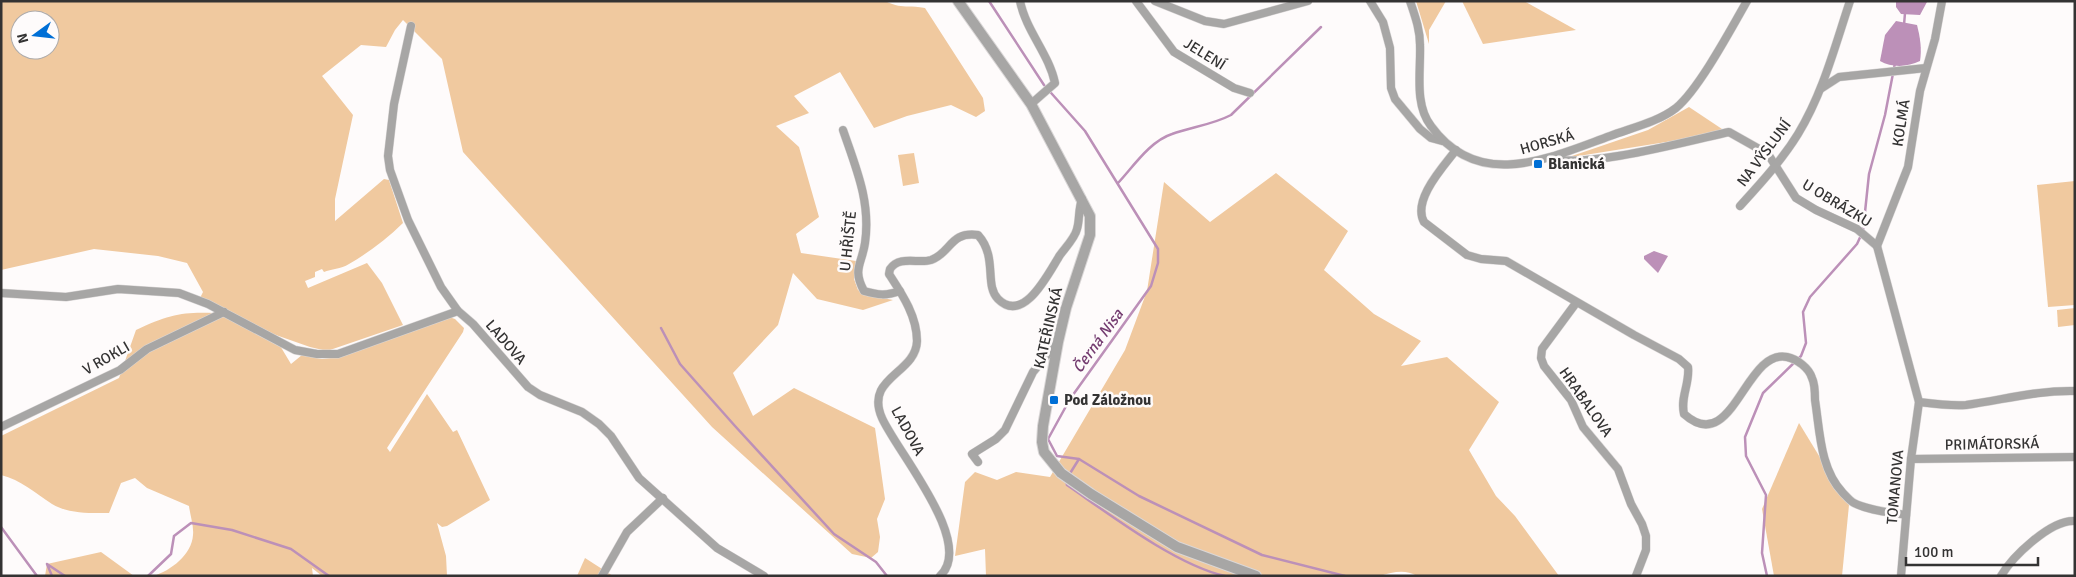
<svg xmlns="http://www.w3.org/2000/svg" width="2076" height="577" font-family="Signika,sans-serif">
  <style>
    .green { fill: #f0c99f; fill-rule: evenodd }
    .water { fill: #bc90b8 }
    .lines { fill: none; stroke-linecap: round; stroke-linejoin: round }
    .stream { stroke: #bc90b8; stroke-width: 2.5 }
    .minor-casing { stroke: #dad7d7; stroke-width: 9 }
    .tertiary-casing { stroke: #dad7d7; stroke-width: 12 }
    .minor { stroke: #a7a6a5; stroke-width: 8 }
    .tertiary { stroke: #a7a6a5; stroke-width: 10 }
    .poi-dot { fill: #006fd6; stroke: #fefbfb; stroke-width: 2 }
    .labels { text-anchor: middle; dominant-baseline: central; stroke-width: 5; stroke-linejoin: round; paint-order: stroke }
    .street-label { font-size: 15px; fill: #343333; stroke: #fefbfb }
    .poi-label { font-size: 15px; font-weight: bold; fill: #343333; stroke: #fefbfb; text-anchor: start }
    .water-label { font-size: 16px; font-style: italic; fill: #743c70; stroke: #fefbfb }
  </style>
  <rect width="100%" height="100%" fill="#fefbfb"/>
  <g class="green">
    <path d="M1,1h884c18,9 22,3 40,7l58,90 2,13 -9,6 -25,-12 -44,11 -33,12 -34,-56 -46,24 15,17 -33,13 23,21 20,70 -23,17 5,19 55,8 -2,18 4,11 10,5 25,5 -30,10 -46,-11 -24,-26 -15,52 -45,48 20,43 41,-28 81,40 10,71 -8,20 3,18 -2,15 -7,6 -19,-4 -140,-127 -249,-275 -21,-93 -39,-39 -8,10 -9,17 -25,-2 -39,31 31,39 -18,84v22l49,-42 5,1 14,43c-16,16 -35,30 -54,41 -8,5 -18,5 -25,8l-2,-3 -7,3v5l-10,4 3,7 59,-25 15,20 21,42 -76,26 -17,-4 -37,-13 18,30 11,-9 20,4 17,-2 110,-40 6,2 9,9 -1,4 -76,116 3,4 37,-58 26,38 4,-2 33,70 -43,26 -5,1 -5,-4 9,33 1,20h-125l-10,-8 1,8h-160c18,-5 39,-22 40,-41 1,-9 -3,-20 -4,-29l-42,-18 -12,-10 -14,5 -12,30c-20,0 -40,1 -57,-9 -17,-11 -31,-24 -51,-29v-39l118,-58 17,-48c37,-18 53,-19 93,-16l-29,-16 3,-6 -16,-29 -29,-7 -64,-7 -93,21zM20,20h30v30h-30z"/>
    <polygon points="1416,1 1446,1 1429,30 1429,44"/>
    <polygon points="1462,1 1524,1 1576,30 1483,44"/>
    <polygon points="1689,107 1722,129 1710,135 1566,158 1648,130"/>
    <polygon points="914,153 919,183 903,186 898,155"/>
    <path d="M1276,173l72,58 -24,39 50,44 47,27 -20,25 46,-9 52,45 -30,48 27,46 19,20 44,60h-142c-12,-7 -24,-4 -37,0h-394l-1,-27 -30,7 10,-74 10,-10 22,8 19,-8 34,5 75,-127 22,-59 17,-109 46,40z"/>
    <polygon points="2075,181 2075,305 2048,307 2037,185"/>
    <polygon points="2075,308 2075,325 2058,327 2057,310"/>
    <polygon points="1799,423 1849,505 1842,576 1774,576 1762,509"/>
    <polygon points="101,552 134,576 45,576 47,564"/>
    <polygon points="585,558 613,576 577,576"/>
  </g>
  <g class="water">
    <polygon points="1896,1 1927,1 1927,2 1920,15 1901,14 1896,7"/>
    <path d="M1896,21l21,4c3,12 5,23 3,36 -12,6 -28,7 -40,0l5,-26z"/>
    <polygon points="1654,251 1668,256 1658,273 1644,259 1644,256"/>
  </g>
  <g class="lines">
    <g class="stream">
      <polyline points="989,1 1044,85 1085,131 1158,249 1158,263 1151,286 1070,399 1048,439 1057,456 1079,459 1139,496 1262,555 1345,576"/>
      <polyline points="1904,25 1905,13"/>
      <path d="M1118,183c15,-16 32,-42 54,-49 19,-7 40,-9 59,-19l90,-88"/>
      <polyline points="661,328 680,364 735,426 834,534 876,562 887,576"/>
      <polyline points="1069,475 1079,459"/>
      <path d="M1066,480l1,5c42,29 109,80 158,91"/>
      <polyline points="1,527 37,576"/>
      <polyline points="52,576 47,564 65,576"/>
      <polyline points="148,576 171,554 174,536 191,523 232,530 291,549 329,576"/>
      <polyline points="1767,576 1762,553 1766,495 1746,456 1745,437 1763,393 1801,356 1806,343 1803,312 1810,297 1857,244 1863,231 1869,174 1885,115 1895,63"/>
    </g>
    <defs>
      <g id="minor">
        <path d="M1020,1c6,30 29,53 35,82l-24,21"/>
        <polyline points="1136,1 1174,52 1234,88 1250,93"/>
        <polyline points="1155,1 1205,21 1224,24 1308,1"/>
        <polyline points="1370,1 1383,22 1390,48 1391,88 1395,99 1420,129 1431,138 1442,141"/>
        <path d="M1410,1c5,15 10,28 10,44 1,26 -6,59 11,81 48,66 118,32 179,10 21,-8 48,-14 66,-28 23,-19 55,-79 71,-107"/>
        <polyline points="411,26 394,104 388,156 390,170 408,220 441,287 458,311 473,324 528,387 540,395 582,412 599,424 611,436 639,478 717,548 764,576"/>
        <polyline points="1822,88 1839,77 1926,68"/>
        <path d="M843,130c13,38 28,72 22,113 -3,21 -13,26 -1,48 14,4 22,5 36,0"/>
        <path d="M1456,150c-13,17 -44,50 -32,72l43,33 14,4 25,2 128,74 45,24 9,8c2,17 -8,30 -4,47 49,44 61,-66 103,-57 10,2 22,11 25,21 3,6 3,15 3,22 5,32 5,69 28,93 3,3 7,8 11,10 16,8 35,9 52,12"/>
        <path d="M1552,157c27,14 144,-18 177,-25l39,22 28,44 20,12 41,19 20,17 42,156 -8,57 -10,117"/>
        <path d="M1740,206c21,-23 42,-46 58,-72 25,-41 37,-88 52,-133"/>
        <polyline points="1877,246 1908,167 1920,91 1935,39 1942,1"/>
        <polyline points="1,293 66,297 118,289 179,293 208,304 295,350 317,354 338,354 458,311"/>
        <polyline points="1576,303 1542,349 1541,358 1544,366 1571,400 1583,427 1618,469 1631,504 1642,524 1646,536 1646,550 1636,576"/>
        <path d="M1919,402c16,2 31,4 47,3 37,-5 71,-15 109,-14"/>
        <polyline points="1,427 120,370 147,349 224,312"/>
        <polyline points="1911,459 2075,457"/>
        <polyline points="978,462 972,454 996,439 1005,430 1033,372 1058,342"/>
        <polyline points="602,576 627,532 663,498"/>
        <path d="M940,576c36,-33 -43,-124 -58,-158 -18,-41 34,-44 35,-77 0,-25 -15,-47 -28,-67l1,-5c10,-14 28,-5 41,-9 20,-7 19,-29 47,-25 20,22 6,50 20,64 26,26 51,-27 62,-44 5,-7 15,-17 17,-26 3,-10 1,-19 5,-30"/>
        <path d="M2001,576c11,-19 50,-57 74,-55"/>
      </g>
      <polyline id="tertiary" points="958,1 1031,104 1090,216 1090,235 1066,308 1058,342 1043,426 1042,442 1044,452 1061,473 1091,494 1177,547 1256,576"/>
    </defs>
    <use href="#minor" class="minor-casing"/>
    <use href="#tertiary" class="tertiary-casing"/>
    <use href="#minor" class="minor"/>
    <use href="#tertiary" class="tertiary"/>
  </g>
  <g class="poi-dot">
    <rect x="1533" y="159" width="10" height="10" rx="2.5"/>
    <rect x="1049" y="395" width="10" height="10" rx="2.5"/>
  </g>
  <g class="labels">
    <g class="street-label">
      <text transform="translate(1205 54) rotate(32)">JELENÍ</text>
      <text transform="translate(1901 123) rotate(-81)">KOLMÁ</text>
      <text transform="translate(1547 142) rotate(-16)">HORSKÁ</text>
      <text transform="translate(1764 153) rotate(-53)">NA VÝSLUNÍ</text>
      <text transform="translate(1837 203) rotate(31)">U OBRÁZKU</text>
      <text transform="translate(848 241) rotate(-84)">U HŘIŠTĚ</text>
      <text transform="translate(1048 328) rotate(-77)">KATEŘINSKÁ</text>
      <text transform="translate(506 342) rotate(49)">LADOVA</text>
      <text transform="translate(106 358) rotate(-30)">V ROKLI</text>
      <text transform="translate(1586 402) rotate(55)">HRABALOVA</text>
      <text transform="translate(908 431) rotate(61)">LADOVA</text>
      <text transform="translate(1992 444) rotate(-1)">PRIMÁTORSKÁ</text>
      <text transform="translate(1895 487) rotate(-85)">TOMANOVA</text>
    </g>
    <g class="poi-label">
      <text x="1548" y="164">Blanická</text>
      <text x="1064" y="400">Pod Záložnou</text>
    </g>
    <g class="water-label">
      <text transform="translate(1098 341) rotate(-54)">Černá Nisa</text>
    </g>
  </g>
  <rect width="2076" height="577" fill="none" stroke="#343333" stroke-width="5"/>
  <g transform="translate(35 35) rotate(255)"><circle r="24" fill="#fefbfb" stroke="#adabab"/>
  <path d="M0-4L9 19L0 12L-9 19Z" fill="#006fd6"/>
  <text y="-8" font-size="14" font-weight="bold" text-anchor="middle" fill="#343333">N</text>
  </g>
  <path d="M1906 557v8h132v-8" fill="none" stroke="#343333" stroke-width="2.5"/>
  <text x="1914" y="557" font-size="15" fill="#343333" stroke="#fefbfb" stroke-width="4" paint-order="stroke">100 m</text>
</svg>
